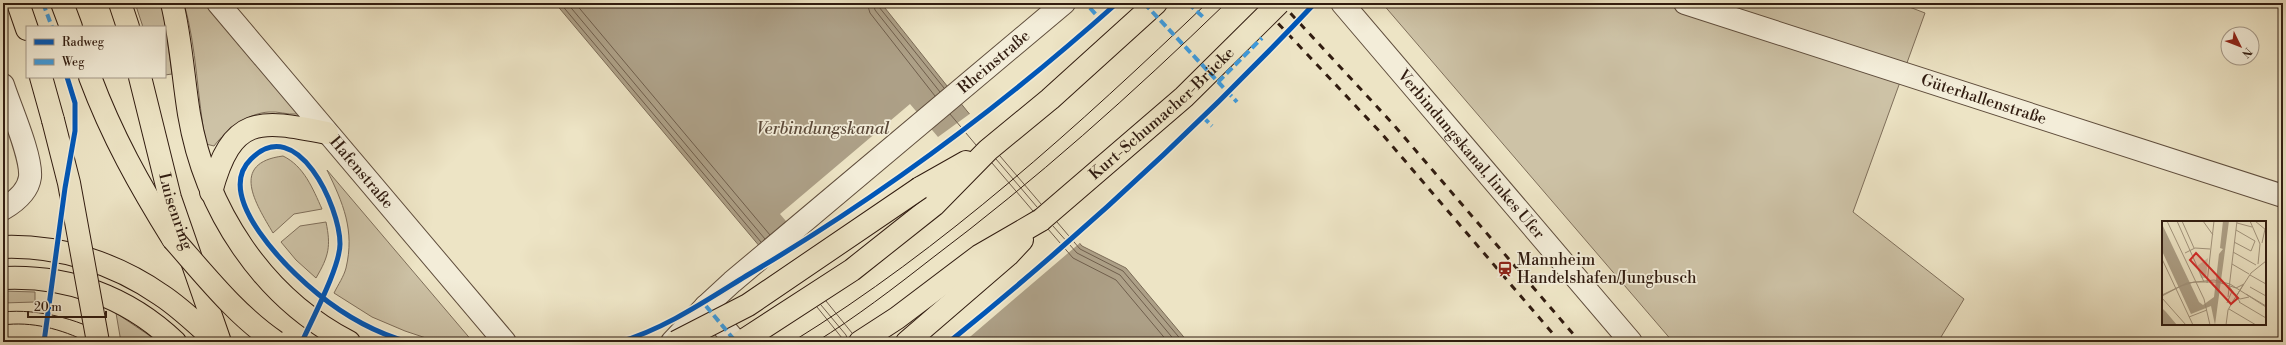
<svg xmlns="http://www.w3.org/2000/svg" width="2286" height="345" font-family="'Libre Bodoni',serif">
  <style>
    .green { fill: #cdc2a6; stroke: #7f6f5b }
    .water { fill: #ada087; stroke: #7b6b57 }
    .pier { fill: #ede4c5 }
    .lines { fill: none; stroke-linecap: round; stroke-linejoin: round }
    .shore { stroke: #6f5e4c; stroke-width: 1 }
    .minor-casing { stroke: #604e3d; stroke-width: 24 }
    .major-casing { stroke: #311c10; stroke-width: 24 }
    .highway-casing { stroke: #311c10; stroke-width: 24 }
    .minor { stroke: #f3edd9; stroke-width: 22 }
    .major { stroke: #ede4c5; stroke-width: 22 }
    .highway { stroke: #ede4c5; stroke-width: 22 }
    .tram { stroke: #311c10; stroke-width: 1 }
    .rail { stroke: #311c10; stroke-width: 3; stroke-dasharray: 7 7; stroke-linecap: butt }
    .major-bridge-casing { stroke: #311c10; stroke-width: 24; stroke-linecap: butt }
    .highway-bridge-casing { stroke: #311c10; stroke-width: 24; stroke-linecap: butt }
    .major-bridge { stroke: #ede4c5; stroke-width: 22 }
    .highway-bridge { stroke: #ede4c5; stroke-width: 22 }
    .quiet { stroke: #3e9bde; stroke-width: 4; stroke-dasharray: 8 4; stroke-linecap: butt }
    .cycleway-casing { stroke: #f3edd9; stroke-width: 8 }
    .cycleway { stroke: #0057b8; stroke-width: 5 }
    .labels { text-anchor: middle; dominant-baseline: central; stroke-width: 3.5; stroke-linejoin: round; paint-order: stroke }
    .street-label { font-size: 16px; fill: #311c10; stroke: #f3edd9 }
    .poi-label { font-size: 16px; fill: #311c10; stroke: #f3edd9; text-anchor: start }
    .water-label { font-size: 17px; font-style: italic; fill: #5c4a3a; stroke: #f3edd9 }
    .inset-road { fill: none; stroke: #a2947d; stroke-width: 1 }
    .view { fill: #d62828; fill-opacity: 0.15; stroke: #d62828; stroke-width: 2 }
    .inset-edge { fill: none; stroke: #311c10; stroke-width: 2 }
  </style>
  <rect width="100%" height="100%" fill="#ede4c5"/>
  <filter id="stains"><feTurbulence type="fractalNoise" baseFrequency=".005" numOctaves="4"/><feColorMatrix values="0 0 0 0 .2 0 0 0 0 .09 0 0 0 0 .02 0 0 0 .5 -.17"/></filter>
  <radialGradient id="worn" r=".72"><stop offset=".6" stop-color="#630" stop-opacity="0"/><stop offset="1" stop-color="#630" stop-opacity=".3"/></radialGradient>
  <g class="green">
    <polygon points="135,3 162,3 172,74 165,75 165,27 143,27"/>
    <path d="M184,3h21l90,107 2,4c-10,1 -19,-3 -28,-2 -21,1 -43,18 -55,34l-8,-2c-9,-47 -9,-95 -22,-141z"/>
    <polygon points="1382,3 1899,3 1925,13 1853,212 1964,299 1938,342 1673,342"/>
    <path d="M283,156c21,10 30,33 39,53l-28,5 -21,19c-17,-29 -44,-70 10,-77z"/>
    <path d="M327,170l146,172h-35l-33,-11 -33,-14 -38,-24c4,-8 10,-17 12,-25 9,-38 -3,-65 -19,-98z"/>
    <path d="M326,222c5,24 3,34 -10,56l-20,-18 -15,-18 19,-16z"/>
    <polygon points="3,291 35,292 35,302 3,303"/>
    <polygon points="116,313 159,342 121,342"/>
  </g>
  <polygon class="water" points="555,3 881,3 967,111 1082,246 1126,268 1188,342 840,342"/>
  <polygon class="pier" points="910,104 938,137 971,113 1081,242 964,342 838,342 765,255 797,234 780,214"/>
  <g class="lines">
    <g class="shore">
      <polyline points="560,3 761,242"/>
      <polyline points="567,3 765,239"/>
      <polyline points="575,3 770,235"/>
      <polyline points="867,3 870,13 935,96"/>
      <polyline points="873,3 875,10 940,92"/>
      <polyline points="878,3 879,7 944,88"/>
      <polyline points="950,114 976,145"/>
      <polyline points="1000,156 1041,204"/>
      <polyline points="996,159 1037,207"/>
      <polyline points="992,163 1033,211"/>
      <polyline points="1057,222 1080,249 1123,271 1183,342"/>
      <polyline points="1053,226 1077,253 1120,275 1176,342"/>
      <polyline points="1048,229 1073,258 1116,280 1168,342"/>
      <polyline points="826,301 852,333"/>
      <polyline points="821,305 846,335 848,341"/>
      <polyline points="817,307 842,338 843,342"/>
    </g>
    <defs>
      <g id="minor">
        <path id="s1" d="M218,3l287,339"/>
        <path id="s2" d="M1342,3l289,339"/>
        <path id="s3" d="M1685,3l598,193"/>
        <path d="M3,85c7,22 29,71 27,92 -2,15 -15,25 -27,32"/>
        <polyline points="706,306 736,342"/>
        <path id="s4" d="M672,342l34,-36 26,-24 332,-279"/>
      </g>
      <g id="major">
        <polyline points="18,3 27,29"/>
        <polyline points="62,3 71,27"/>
        <polyline points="120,3 128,27"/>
        <polyline points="41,77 53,120"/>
        <path d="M90,77c22,59 50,109 83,162"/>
        <path id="s5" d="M140,77l30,121 50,144"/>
        <path d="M3,278c65,-3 125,19 172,64"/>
      </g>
      <g id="highway">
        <path d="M172,3c9,36 11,74 17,111 16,95 73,183 160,228"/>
        <polyline points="920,188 966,162"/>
        <path d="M211,192c21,-77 47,-73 116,-59"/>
        <path d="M3,247c56,-2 112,16 158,48 20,13 38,31 56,47"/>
        <polyline points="741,342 852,270 934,205 988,150 1050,99 1156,3"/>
        <polyline points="860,342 897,318 979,256 1041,220"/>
        <polyline points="907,342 1008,255 1022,240"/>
      </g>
    </defs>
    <use href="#minor" class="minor-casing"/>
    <use href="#major" class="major-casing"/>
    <use href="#highway" class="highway-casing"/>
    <use href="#minor" class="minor"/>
    <use href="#major" class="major"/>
    <use href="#highway" class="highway"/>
    <g class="tram">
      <path d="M3,312c34,-4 85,8 112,30"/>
      <path d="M3,325c28,-4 59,4 84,17"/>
      <path d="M792,342c152,-94 286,-216 415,-339"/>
      <path d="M816,342c40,-25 78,-54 115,-83 105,-79 201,-165 295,-256"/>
    </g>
    <g class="rail">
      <polyline points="1259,3 1382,134 1560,342"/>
      <polyline points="1281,3 1393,124 1580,342"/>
    </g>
    <defs>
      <g id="major-bridge">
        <polyline points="53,120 69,183 98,342"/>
        <path d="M173,239c32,36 63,76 103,103"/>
      </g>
      <g id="highway-bridge">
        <path id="s6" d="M1041,220l143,-123 95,-94"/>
        <polyline points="676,342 748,305 920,188"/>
      </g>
    </defs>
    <use href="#major-bridge" class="major-bridge-casing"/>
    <use href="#highway-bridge" class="highway-bridge-casing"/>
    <use href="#major-bridge" class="major-bridge"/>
    <use href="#highway-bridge" class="highway-bridge"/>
    <g class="quiet">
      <polyline points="43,3 52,27"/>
      <polyline points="1144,3 1237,102"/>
      <polyline points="1188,3 1203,17"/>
      <polyline points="1090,8 1099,18"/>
      <polyline points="1218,82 1262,38"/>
      <polyline points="1203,117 1212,126"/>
      <polyline points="706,306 736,342"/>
    </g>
    <defs>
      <g id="cycleway">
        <polyline points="44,342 65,188 75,131 75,103 67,77"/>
        <path d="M302,342c10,-23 38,-75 38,-98 0,-37 -43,-131 -89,-85 -39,38 39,112 67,135 26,21 58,39 90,48"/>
        <path d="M619,342c44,-12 88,-42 127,-66 132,-78 256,-170 371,-273"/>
        <path d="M949,342c129,-104 252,-218 366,-339"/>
      </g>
    </defs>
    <use href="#cycleway" class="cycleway-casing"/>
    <use href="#cycleway" class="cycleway"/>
  </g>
  <defs>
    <symbol id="station-bare" viewBox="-9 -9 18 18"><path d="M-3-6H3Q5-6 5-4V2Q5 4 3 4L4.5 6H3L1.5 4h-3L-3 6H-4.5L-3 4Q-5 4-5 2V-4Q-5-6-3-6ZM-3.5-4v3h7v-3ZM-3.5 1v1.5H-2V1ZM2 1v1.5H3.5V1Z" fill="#8f2418" stroke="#f3edd9" stroke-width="2.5" paint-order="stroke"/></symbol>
  </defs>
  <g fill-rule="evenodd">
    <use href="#station-bare" x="1494" y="258" width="22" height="22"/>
  </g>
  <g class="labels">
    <g class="street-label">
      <text stroke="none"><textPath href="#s4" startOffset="427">Rheinstraße</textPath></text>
      <text stroke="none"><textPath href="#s3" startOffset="314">Güterhallenstraße</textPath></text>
      <text stroke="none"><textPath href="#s6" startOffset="161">Kurt-Schumacher-Brücke</textPath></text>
      <text stroke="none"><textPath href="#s2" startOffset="199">Verbindungskanal, linkes Ufer</textPath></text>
      <text stroke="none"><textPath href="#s1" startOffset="222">Hafenstraße</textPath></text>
      <text stroke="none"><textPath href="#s5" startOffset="139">Luisenring</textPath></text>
    </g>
    <g class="poi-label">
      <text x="1517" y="260">Mannheim<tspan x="1517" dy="18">Handelshafen/Jungbusch</tspan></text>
    </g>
    <g class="water-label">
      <text x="823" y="129">Verbindungskanal</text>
    </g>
  </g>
  <g transform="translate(2162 221)">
    <rect width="104" height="104" fill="#ede4c5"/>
    <path d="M46,37l-2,20h-5l-4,-12z" fill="#cdc2a6"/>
    <path d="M61,0h6l-14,104 -4,-19 -20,8 -29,-63v-27l37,78 4,3 11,-8 5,-43 4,-5 -3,-1zM0,87l4,4 11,13h-15z" fill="#ada087"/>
    <path class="inset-road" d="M5,0l37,78 6,26M15,0l27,61M20,0l12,27M41,0l10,14M88,0l10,23 -2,20M93,0l11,9M75,2l15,4M74,9l19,11M72,21l17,9 4,-10M100,22l3,-14M71,31l23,13M23,32l10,-5 15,1M0,38l31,66M70,43l17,10M88,54l16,9M45,62l7,-62M81,64l-7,12 4,2 9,-2M67,65l11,16M88,66l16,9M84,73l20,12M0,74l25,-12 27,-3 16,4 36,23M0,75l19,-10 13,-4h24l18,6 8,-4M66,76l9,-76M0,77l24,27M77,81l27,16M65,82l5,-12M67,88l27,16M27,96l18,-7M64,104l2,-15 5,-9 18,-28 15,-12"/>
    <path class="view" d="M34,32l42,45 -7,6 -41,-44z"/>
    <rect width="104" height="104" class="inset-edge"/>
  </g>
  <rect width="2286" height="345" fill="none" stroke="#ede4c5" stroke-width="16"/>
  <rect x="4" y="4" width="2278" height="337" fill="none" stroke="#311c10" stroke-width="2"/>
  <rect x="8" y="8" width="2270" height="329" fill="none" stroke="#311c10"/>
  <rect x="26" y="26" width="140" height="52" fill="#f3edd9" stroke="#a59989"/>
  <rect x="34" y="39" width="20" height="6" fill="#0057b8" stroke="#a59989"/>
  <text x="62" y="46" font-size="12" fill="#311c10">Radweg</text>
  <rect x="34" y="59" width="20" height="6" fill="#3e9bde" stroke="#a59989"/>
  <text x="62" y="66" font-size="12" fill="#311c10">Weg</text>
  <g transform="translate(2240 46) rotate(133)"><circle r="19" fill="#f3edd9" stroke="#a59989"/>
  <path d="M0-3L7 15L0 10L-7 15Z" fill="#8f2418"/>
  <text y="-6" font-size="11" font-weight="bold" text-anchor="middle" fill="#311c10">N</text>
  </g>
  <path d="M28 311v6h78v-6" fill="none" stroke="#311c10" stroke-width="2"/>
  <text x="34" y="311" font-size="12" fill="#311c10" stroke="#f3edd9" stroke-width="3" paint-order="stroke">20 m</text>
  <rect width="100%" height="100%" filter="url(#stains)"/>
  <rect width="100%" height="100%" fill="url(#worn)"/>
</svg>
